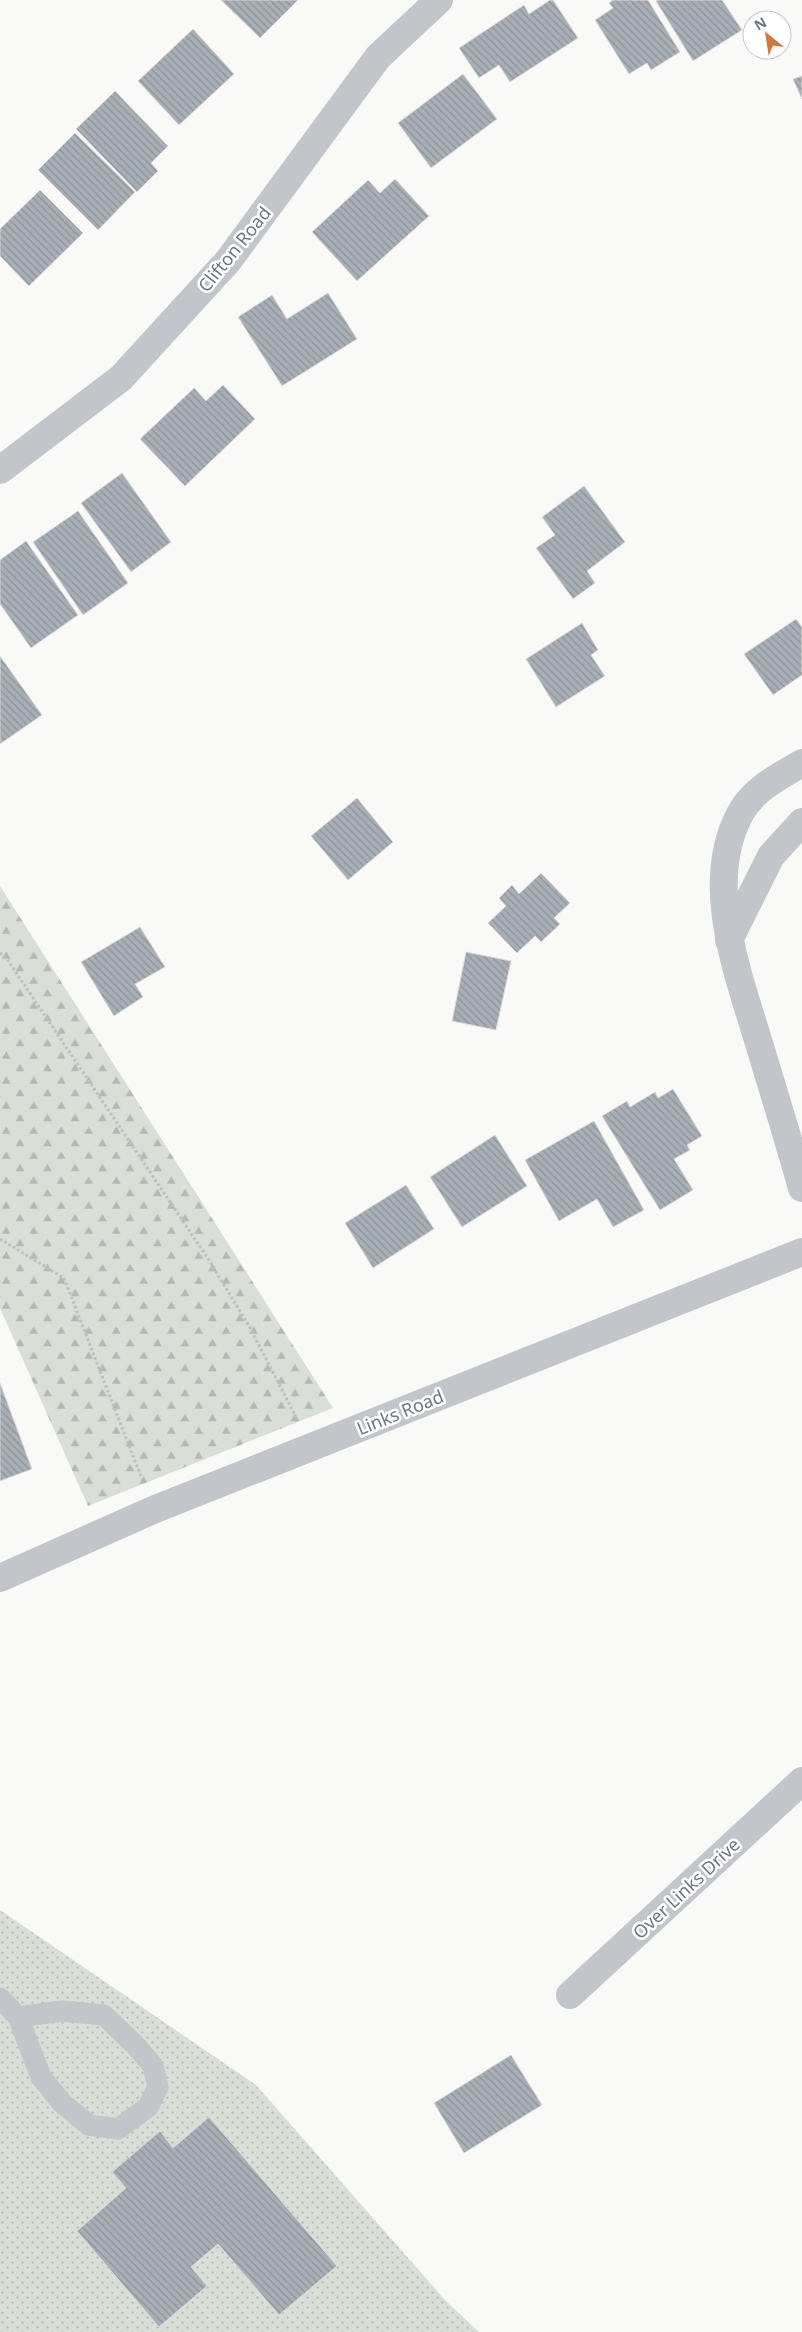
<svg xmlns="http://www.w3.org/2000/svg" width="802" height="2332" font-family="'Noto Sans',sans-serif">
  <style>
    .grass { fill: url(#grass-dots) }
    .forest { fill: url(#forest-firs) }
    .building { fill: url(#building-back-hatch); stroke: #dbdbda }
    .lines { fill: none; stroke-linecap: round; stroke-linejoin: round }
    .path { stroke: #bcbec1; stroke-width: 3; stroke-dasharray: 2.5 2.5; stroke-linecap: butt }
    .lane { stroke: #c2c5c9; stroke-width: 21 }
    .street { stroke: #c2c5c9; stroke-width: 28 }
    .labels { text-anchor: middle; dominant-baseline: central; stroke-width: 5; stroke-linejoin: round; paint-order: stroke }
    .street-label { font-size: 18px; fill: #6c7785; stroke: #fff }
  </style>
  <defs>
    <pattern id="grass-dots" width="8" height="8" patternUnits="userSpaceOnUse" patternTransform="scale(1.25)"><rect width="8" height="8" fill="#d9ded7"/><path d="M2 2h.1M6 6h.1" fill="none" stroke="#b4b9b4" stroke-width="1.8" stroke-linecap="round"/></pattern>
    <pattern id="forest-firs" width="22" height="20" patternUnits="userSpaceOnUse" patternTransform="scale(1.25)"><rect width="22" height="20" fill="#d9ded7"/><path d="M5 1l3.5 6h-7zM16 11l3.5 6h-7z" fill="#b4b9b4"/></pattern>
    <pattern id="building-back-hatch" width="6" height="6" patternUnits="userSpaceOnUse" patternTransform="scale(1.25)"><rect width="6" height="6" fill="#a9afb6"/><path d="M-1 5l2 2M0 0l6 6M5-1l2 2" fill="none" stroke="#8e939a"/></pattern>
  </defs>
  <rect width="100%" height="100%" fill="#f9f9f8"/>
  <polygon class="grass" points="0,1910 256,2085 445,2300 479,2332 0,2332"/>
  <polygon class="forest" points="0,886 333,1408 88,1506 0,1308"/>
  <g class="building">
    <polygon points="221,0 298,0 260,38"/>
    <polygon points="550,0 553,0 578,38 510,82 499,65 479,78 459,48 524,5 529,14"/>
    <polygon points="613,0 648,0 680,52 651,70 647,63 629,74 595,20 613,8 609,3"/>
    <polygon points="658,0 722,0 742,30 693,61 656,1"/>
    <polygon points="193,29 234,74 179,125 138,81"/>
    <polygon points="463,74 497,119 431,168 398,123"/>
    <polygon points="802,76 802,99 793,79"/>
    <polygon points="115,91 168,146 151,163 158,171 137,192 76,129"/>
    <polygon points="75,133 135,192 98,230 38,170"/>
    <polygon points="395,179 429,216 357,281 312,232 368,180 380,193"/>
    <polygon points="40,190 83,233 29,286 0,256 0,229"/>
    <polygon points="328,293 357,339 282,386 238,317 272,295 287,319"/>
    <polygon points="223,385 255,419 185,486 140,439 194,388 206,401"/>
    <polygon points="122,473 171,542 131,572 81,503"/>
    <polygon points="584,486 625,542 587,571 595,583 573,599 536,548 555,535 542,517"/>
    <polygon points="78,511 128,583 83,615 33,542"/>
    <polygon points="26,541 78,615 31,648 0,604 0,560"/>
    <polygon points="796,619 802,627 802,675 773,695 744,654"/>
    <polygon points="582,623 598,650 591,655 605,676 556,707 526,659"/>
    <polygon points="0,656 42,715 0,744"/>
    <polygon points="357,798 393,842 348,880 311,836"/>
    <polygon points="541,873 570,903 554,918 560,924 541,942 535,936 517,953 488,923 506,906 499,898 512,885 519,894"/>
    <polygon points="140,927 165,967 135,984 143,997 114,1016 81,962"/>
    <polygon points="466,952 511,961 496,1030 452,1021"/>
    <polygon points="673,1089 702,1136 687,1145 690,1150 674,1159 693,1190 660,1210 602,1116 627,1101 630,1107 655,1092 658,1098"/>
    <polygon points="594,1121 644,1210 613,1227 597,1199 559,1221 525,1160"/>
    <polygon points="495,1135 527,1186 462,1227 430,1177"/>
    <polygon points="406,1185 434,1229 373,1268 345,1223"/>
    <polygon points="0,1383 32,1469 0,1481"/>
    <polygon points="511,2055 542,2105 464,2153 434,2103"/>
    <polygon points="209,2117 337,2266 279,2315 218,2244 191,2267 207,2286 159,2327 77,2231 126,2188 112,2172 160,2131 173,2148"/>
  </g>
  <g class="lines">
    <g class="path">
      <polyline points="0,953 5,956 209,1260 249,1326 296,1417"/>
      <polyline points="0,1239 64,1278 142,1479"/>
    </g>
    <polyline class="lane" points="0,1998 18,2017 41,2077 63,2104 89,2125 118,2129 148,2107 158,2087 153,2066 137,2047 104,2015 62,2011 18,2017"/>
    <g class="street">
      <polyline points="0,470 121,378 228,261 378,57 439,0"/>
      <path d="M802,763c-22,13 -47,25 -61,49 -40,72 -1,166 20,238 14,46 28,92 41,138"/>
      <polyline points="729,940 771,856 802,822"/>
      <polyline points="0,1578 153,1510 802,1252"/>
      <polyline points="570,1995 802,1781"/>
    </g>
  </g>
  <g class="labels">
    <g class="street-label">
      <text transform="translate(234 249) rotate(-51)">Clifton Road</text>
      <text transform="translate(400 1412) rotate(-22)">Links Road</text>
      <text transform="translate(686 1888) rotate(-43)">Over Links Drive</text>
    </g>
  </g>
  <g transform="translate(767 35) rotate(330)"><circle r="24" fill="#ffffff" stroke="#c4c9ce"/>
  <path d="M0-4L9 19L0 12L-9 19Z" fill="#ce7743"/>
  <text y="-8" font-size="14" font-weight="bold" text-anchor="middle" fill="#6c7785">N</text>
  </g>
</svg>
